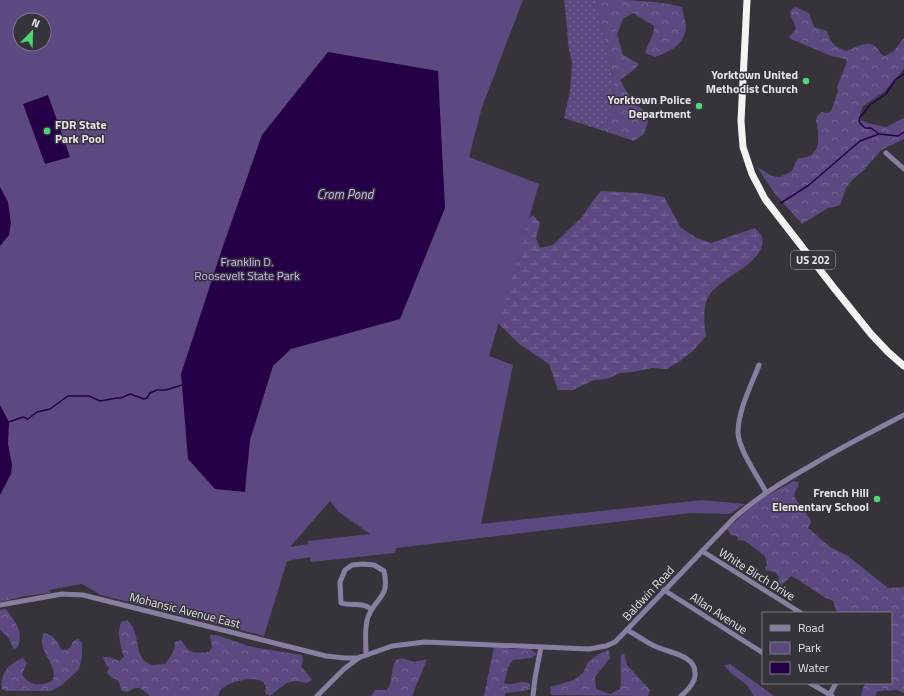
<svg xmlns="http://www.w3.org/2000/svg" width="904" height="696" font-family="'Titillium Web',sans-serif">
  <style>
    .grass { fill: url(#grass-dots) }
    .forest { fill: url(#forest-crowns) }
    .wetland { fill: url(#wetland-marsh) }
    .green { fill: #5d4981; fill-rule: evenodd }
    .water { fill: #250049 }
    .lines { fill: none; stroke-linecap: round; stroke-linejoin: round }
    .stream { stroke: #250049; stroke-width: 1.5 }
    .minor { stroke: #897ea1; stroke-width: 5 }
    .highway { stroke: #f4f4f4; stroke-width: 7 }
    .poi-dot { fill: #4fd675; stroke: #36333b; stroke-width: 1.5 }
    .labels { text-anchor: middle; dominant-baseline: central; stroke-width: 3; stroke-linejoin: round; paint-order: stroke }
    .shield { fill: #36333b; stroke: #b1afb6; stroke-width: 1 }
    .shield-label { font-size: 11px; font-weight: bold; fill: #e6e4ea }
    .poi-label { font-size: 12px; font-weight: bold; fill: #e6e4ea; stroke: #36333b; text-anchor: end }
    .park-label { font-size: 12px; fill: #cab5f4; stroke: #36333b }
    .street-label { font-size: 12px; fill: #e6e4ea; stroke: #36333b }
    .water-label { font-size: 13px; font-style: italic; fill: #c8b4f3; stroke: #36333b }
  </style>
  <defs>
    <pattern id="grass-dots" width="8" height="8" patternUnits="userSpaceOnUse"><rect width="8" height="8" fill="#5d4981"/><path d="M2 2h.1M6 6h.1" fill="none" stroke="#746393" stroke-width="1.8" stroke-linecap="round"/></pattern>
    <pattern id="forest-crowns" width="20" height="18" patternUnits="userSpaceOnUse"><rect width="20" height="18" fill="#5d4981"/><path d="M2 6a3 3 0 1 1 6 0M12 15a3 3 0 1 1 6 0" fill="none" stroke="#746393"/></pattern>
    <pattern id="wetland-marsh" width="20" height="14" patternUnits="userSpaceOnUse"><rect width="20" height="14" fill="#5d4981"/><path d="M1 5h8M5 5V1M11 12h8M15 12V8" fill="none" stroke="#746393"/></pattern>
  </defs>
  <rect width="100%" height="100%" fill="#36333b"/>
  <polygon class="grass" points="564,0 597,0 598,11 613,78 614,103 604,131 564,118 570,92 572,62 568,45 567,27"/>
  <g class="forest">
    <path d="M597,0c28,0 60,0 85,7 1,6 3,13 4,19 0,18 -17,26 -31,31l-10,-4c3,-11 9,-16 9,-27l-21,-13 -10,6 -6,15 6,21 16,9 -4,5 -15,11 11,19 13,12 4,11 -4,12 -10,7 -30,-10 10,-28 -1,-25 -15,-67z"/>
    <path d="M795,7l14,6 5,14 13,4c3,12 8,16 19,20 8,-3 23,-12 30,-4 4,4 4,8 9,9l9,-5 10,-13v31l-20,23 -21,14 -3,7 1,7 7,3 18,4 18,-9v21l-23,11 -18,21 -10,8 -7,9 -6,17 -6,2 -6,1 -26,16 -27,-30 -18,-27 15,9 8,1 12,-6 4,-10 3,-3c24,-1 20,-21 17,-38l1,-3 4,-5 7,1 3,-2 7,-20 -1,-4 10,-25 -2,-3 -14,-3 -40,-17 -2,-2 7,-8c-1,-7 -6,-12 -6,-18z"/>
    <path d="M794,481l4,1 1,4 -3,3 -2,7c4,8 16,20 17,27l-3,5 22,19 18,9 40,32 16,-1v106l-7,-3 -19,1 -3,5h-14l2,-8 3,-5h25v-70h-54l-4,-12 -9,-4 -27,-18 -6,-3 -9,9 -4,-2 1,-6 -4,-5 -10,-2 2,-7 -2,-7 -20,-15 -7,-1 -1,-4 -6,-1 -4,-6 23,-21 14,-11z"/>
    <polygon points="0,586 47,590 51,592 50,593 25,596 0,602"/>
    <path d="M6,609c9,13 18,22 12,38l-4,2 -7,-13 -7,-6v-20z"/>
    <path d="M127,620c15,11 5,40 25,45 4,0 9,-1 13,-1 5,-7 10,-12 10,-22l6,-2c10,15 11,13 28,12l3,-5 -2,-12h6l36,12 50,8 1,6 -2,5 11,14 -5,3c-20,-5 -21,1 -37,13l-5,-3 1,-6c-1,-2 -2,-4 -3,-5 -9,-7 -37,0 -42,8 -2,2 -2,4 -3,6h-68l-10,-8h-6l-6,4 -6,-1 -4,-11 -6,-2 -5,-5 2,-5 -4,-5 -2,-6h6l10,4 5,-4c-4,-12 -7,-23 -3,-35z"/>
    <path d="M44,633c10,2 12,7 17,16l5,1 5,-3 2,-6 5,-2 4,4v14l-3,12 -17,16 -11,6h-44l-5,-2c-2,-17 7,-25 21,-31l4,5 -5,11c6,12 21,13 31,6 5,-18 -18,-29 -9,-47z"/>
    <path d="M494,647l20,2h16l7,5 -6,4 -18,2 -5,8 -4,15c8,4 18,-4 26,1v5l-6,2 -18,2 -2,3h-20z"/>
    <path d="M609,650l1,8 -15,19 1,12 14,5 10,-5c2,-12 0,-22 1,-34l3,-2 3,12 23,25 -2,6 -97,-1 -1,-8 24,-7 9,-7 5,-11 9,-7z"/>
    <path d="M402,658l12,4 13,-3 -15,37h-41l4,-6h12c7,-11 3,-21 9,-30z"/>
    <polygon points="730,664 774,696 754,696 747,685 731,673 724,665"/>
  </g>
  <path class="wetland" d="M328,52l190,176 15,-13 7,8 -4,15 4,10 13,-3 30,-29 9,-14 9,-11 39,2 24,4 17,31 16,10 14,5 44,-15c2,3 6,6 7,9 6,24 -41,41 -52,57 -8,12 -6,29 -4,42l-13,15 -13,10 -13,8 -15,-1 -19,4 -13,1 -13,6 -13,1 -21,10h-15l-9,-26 -30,-20 -21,-21 -13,-29 -485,111v-234z"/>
  <path class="green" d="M0,0h523l-41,107 -13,50 70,27 -50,172 24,9 -32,159 221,-24 43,4 -15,10 -39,-1 -295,35 -1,5 -84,9 -1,-5 -23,4 -23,75 -163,-41 -19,-11 -82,15zM20,20h24v24h-24zM330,501l9,11 31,22 -62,7v3l-18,3z"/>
  <g class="water">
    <polygon points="328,52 438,71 445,208 400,319 291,349 273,366 250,440 245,492 215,489 188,459 181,374 223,246 262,135"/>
    <polygon points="48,95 70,157 45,164 23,104"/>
    <polygon points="0,187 8,202 11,223 9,235 0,246"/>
    <polygon points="0,405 9,422 8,444 12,465 11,474 0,495"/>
  </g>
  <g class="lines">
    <g class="stream">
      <polyline points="879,134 871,128 865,128 860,123 859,121 860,117 871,104 886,94 895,80 904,74"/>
      <polyline points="781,203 809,185 860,141 879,134 898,136 904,132"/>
      <polyline points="9,422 23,417 28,419 37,412 50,409 68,396 89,396 100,401 117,398 121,398 130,394 144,399 147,398 150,393 157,390 166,390 182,385"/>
    </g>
    <g class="minor">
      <polyline points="886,153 904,169"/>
      <path d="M759,365c-8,21 -21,45 -21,68 1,17 20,44 28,59"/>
      <polyline points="702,551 801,613"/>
      <polyline points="664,590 763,653"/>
      <path d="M0,605l62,-11 21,1 243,61 19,2h13l34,-12 33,-4 164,7 17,-3 9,-4 5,-5 113,-118c24,-22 51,-38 79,-54 30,-18 61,-34 92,-50"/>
      <path d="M627,630c10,5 20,13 30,17 13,6 38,8 38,26 1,9 -7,17 -14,23"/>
      <path d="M366,655c0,-12 -2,-27 2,-38 8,-21 22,-18 16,-46l-10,-6 -11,-1 -11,1 -7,5 -5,12 1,21c12,4 19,-2 30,6"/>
      <polyline points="810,683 832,696"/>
      <polyline points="830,694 836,683"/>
      <polyline points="317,696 344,669 360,657"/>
      <polyline points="533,696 535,678 541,647"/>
    </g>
    <polyline class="highway" points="747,0 741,121 743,147 752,174 765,199 834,288 871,334 888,352 904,366"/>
  </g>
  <g class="poi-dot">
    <circle cx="806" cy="81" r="4"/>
    <circle cx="699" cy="106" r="4"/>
    <circle cx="47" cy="131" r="4"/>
    <circle cx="877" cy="499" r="4"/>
  </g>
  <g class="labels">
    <rect class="shield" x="791" y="251" width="44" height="18" rx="3"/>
    <g class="shield-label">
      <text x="813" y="260">US 202</text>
    </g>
    <g class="poi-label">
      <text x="798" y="74">Yorktown United<tspan x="798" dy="14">Methodist Church</tspan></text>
      <text x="691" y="99">Yorktown Police<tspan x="691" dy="14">Department</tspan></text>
      <text x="55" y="124" text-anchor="start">FDR State<tspan x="55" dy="14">Park Pool</tspan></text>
      <text x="869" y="492">French Hill<tspan x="869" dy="14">Elementary School</tspan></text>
    </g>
    <g class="park-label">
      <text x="247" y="261">Franklin D.<tspan x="247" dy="14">Roosevelt State Park</tspan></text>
    </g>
    <g class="street-label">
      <text transform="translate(757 574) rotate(32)">White Birch Drive</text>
      <text transform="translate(648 593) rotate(-47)">Baldwin Road</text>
      <text transform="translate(185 610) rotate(14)">Mohansic Avenue East</text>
      <text transform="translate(719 613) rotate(33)">Allan Avenue</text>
    </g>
    <g class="water-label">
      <text x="345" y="194">Crom Pond</text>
    </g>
  </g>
  <rect x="762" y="612" width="130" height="72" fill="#36333b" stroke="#7c7a81"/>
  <rect x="770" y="625" width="20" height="6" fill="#897ea1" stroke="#7c7a81"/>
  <text x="798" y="632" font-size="12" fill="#e6e4ea">Road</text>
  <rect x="770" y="642" width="20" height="12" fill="#5d4981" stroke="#7c7a81"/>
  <text x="798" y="652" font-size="12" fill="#e6e4ea">Park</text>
  <rect x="770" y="662" width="20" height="12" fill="#250049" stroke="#7c7a81"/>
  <text x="798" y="672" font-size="12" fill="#e6e4ea">Water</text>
  <g transform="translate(32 32) rotate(23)"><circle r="19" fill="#36333b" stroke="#7c7a81"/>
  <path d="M0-3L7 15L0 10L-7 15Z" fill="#4fd675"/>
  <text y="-6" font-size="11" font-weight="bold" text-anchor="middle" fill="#e6e4ea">N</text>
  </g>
</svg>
